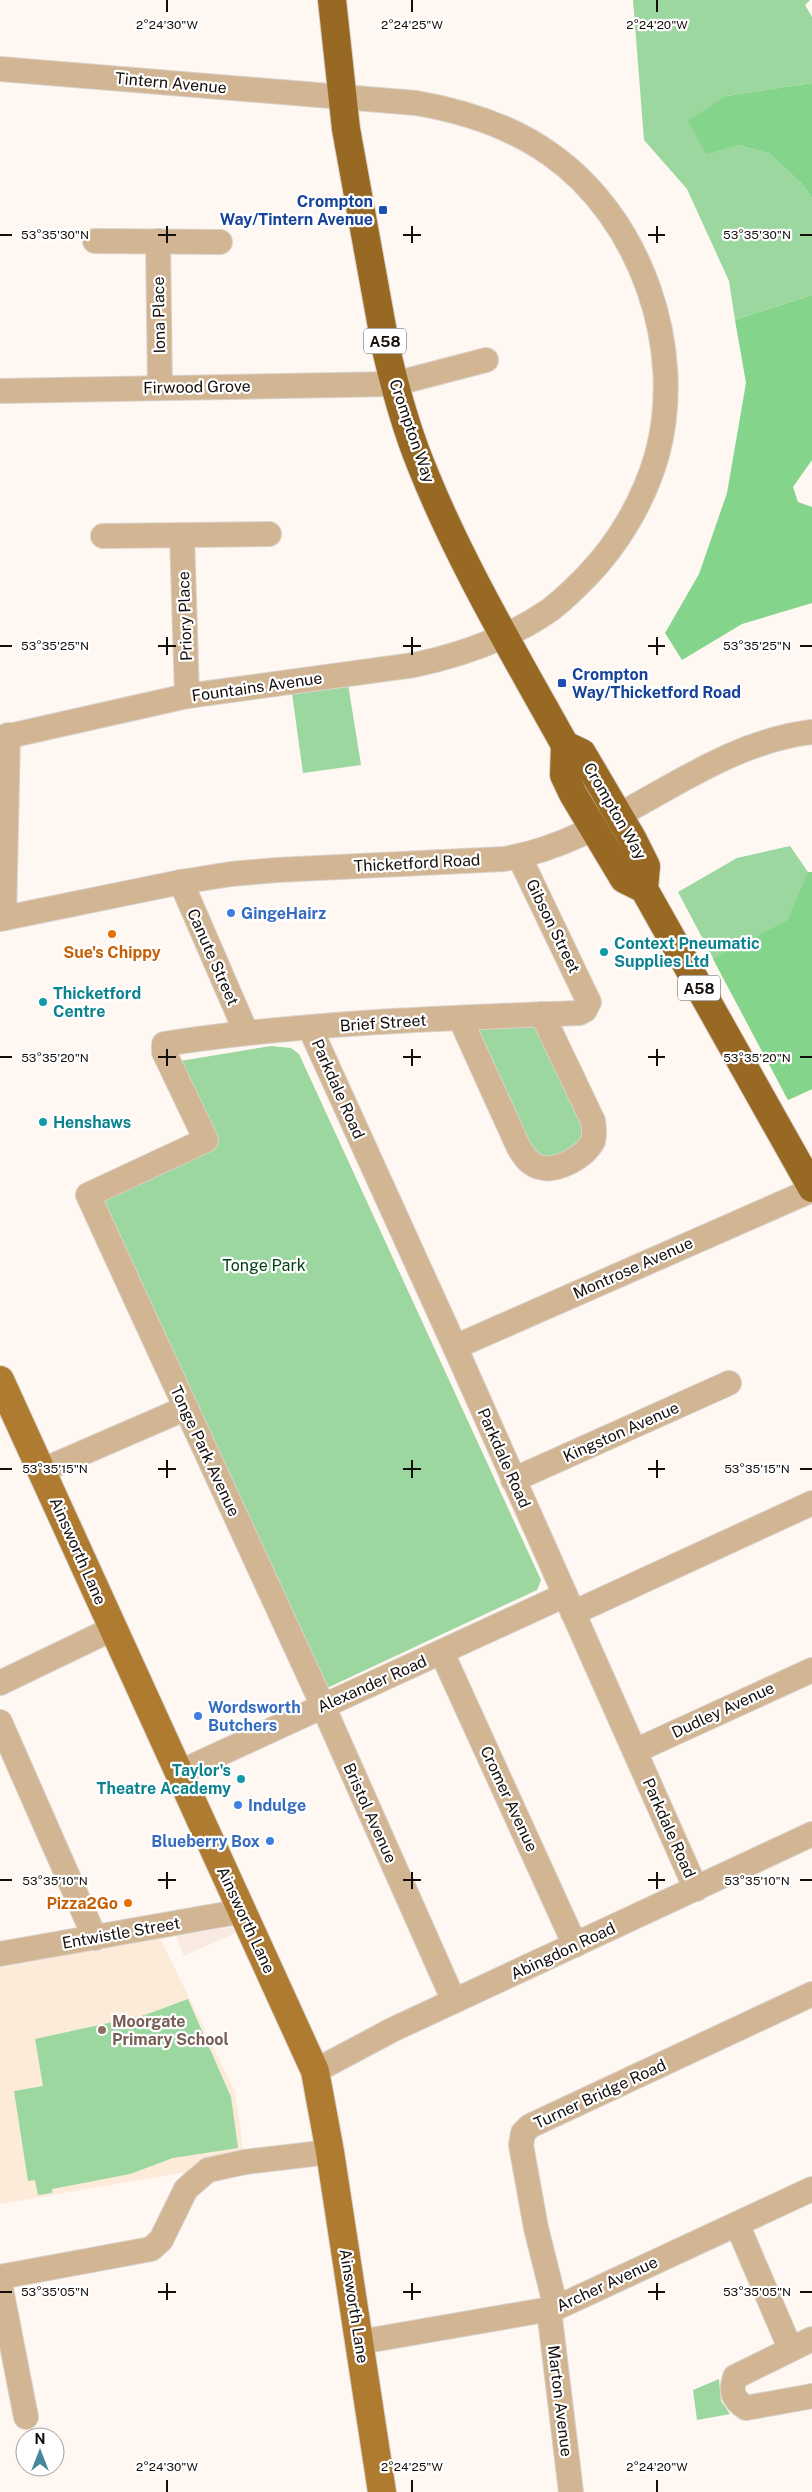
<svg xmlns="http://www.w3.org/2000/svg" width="812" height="2492" font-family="'Public Sans',sans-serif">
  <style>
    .built { fill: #f9eae1 }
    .education { fill: #fdebda }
    .green { fill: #9bd79f }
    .forest { fill: #84d48b }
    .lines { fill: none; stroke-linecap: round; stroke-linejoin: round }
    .minor-casing { stroke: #d9d2cd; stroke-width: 26 }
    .major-casing { stroke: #d9d2cd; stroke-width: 30 }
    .highway-casing { stroke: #d9d2cd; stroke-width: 30 }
    .minor { stroke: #d2b592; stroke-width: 24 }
    .major { stroke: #ae7b30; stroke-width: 28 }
    .highway { stroke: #986922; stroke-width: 28 }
    .ticks { fill: none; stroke: #150f0c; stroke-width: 2 }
    .transit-dot { fill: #1a4fb4; stroke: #fff; stroke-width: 2 }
    .shop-dot { fill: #3f7fe0; stroke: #fff; stroke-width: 2 }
    .food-dot { fill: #e8710a; stroke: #fff; stroke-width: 2 }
    .culture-dot { fill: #0f9aa8; stroke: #fff; stroke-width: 2 }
    .education-dot { fill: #8d6e63; stroke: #fff; stroke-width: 2 }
    .labels { text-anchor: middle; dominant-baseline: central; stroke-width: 4.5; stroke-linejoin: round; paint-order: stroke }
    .shield { fill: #fff; stroke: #5b5755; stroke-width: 1 }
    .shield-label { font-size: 15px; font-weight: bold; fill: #150f0c }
    .street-label { font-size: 16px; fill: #150f0c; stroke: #fff }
    .transit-label { font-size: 16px; font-weight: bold; fill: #164399; stroke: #fff; text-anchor: end }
    .shop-label { font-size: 16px; font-weight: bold; fill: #366cbe; stroke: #fff; text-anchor: start }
    .culture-label { font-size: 16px; font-weight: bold; fill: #0d838f; stroke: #fff; text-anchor: start }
    .food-label { font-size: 16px; font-weight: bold; fill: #c56008; stroke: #fff }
    .park-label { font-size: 16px; fill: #034012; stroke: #fff }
    .education-label { font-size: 16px; font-weight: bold; fill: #785e54; stroke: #fff; text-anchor: start }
    .ticks-label { font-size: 12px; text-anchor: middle; fill: #150f0c; stroke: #fff; stroke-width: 4.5; stroke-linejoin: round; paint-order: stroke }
  </style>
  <rect width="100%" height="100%" fill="#fef7f2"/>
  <polygon class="built" points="232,1927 235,1933 184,1956 176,1936"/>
  <polygon class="education" points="159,1936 235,2092 245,2162 0,2204 0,1968"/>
  <g class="green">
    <polygon points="633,0 810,0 805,5 812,17 812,83 726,96 738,145 770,154 801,183 812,198 812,295 735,320 729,281 687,189 644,140"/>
    <polygon points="348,684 361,765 303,773 292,693"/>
    <polygon points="790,846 808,872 812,872 812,1089 788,1100 678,892 737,858"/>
    <polygon points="532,1025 544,1029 589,1128 586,1139 552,1161 532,1156 478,1029"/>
    <polygon points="271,1046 291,1048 299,1054 541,1580 537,1590 327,1688 101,1198 214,1144 174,1062"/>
    <polygon points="188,1999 231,2097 238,2148 173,2158 130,2174 52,2189 52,2193 38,2195 35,2180 28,2181 14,2091 43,2086 35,2039 145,2015"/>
    <polygon points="719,2379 721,2401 730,2414 697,2420 693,2390"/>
  </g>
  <g class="forest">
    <polygon points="812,83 812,198 801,183 770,154 738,145 706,154 688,121 726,96"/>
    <polygon points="812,295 812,460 793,487 798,502 812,507 812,603 742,624 682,660 665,633 699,574 727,493 746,383 735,320"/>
    <polygon points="808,872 812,872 812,1089 788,1100 713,959 788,920"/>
  </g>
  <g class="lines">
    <defs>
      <g id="minor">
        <path d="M0,69l416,34c47,8 93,22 134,51 91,64 136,194 107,301 -13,45 -38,88 -70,121 -12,12 -25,26 -40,36 -40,27 -86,43 -133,53l-227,31 -187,42"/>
        <polyline points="95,241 220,242"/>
        <polyline points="158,241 160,388"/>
        <polyline points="0,391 394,384 486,360"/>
        <polyline points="182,535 187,696"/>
        <polyline points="103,536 269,534"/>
        <polyline points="181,882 246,1032"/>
        <polyline points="4,918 8,735"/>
        <path d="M0,919l181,-37 50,-8 46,-4 227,-11c111,-18 195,-114 308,-127"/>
        <path d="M460,1018l59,130c5,8 10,16 20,19 17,6 46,-10 54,-26 2,-7 1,-13 0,-20l-51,-107"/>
        <polyline points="310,1028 455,1347 696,1889"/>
        <polyline points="455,1347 812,1190"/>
        <polyline points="41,1471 186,1408"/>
        <polyline points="513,1480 729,1383"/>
        <polyline points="573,1613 812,1503"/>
        <polyline points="442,1653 575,1945"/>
        <polyline points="0,1683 112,1629"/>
        <polyline points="0,1722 95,1938"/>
        <polyline points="635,1751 812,1670"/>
        <polyline points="178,1773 565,1595"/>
        <polyline points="0,1954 243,1911"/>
        <path d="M454,2001l-131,-295 -235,-511 118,-55 -42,-88v-8c137,-21 276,-26 415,-31l6,-3 4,-8 -3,-6 -67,-140"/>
        <polyline points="315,2071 394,2029 812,1834"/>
        <polyline points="737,2224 790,2348"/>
        <polyline points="0,2277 151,2249 161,2240 186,2189 208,2170 245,2162 330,2152"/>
        <polyline points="0,2284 26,2417"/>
        <polyline points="556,2308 536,2228 521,2145 523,2133 530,2126 812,1994"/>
        <polyline points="549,2310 571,2492"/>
        <path d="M812,2339l-77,38c-5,15 -2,22 11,31l66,-12"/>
        <polyline points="360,2342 556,2308 812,2189"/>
      </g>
      <polyline id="major" points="0,1380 315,2071 330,2152 382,2492"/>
      <g id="highway">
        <path d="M332,0l14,129 40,220c9,39 20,79 35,116 38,96 94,190 144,280l-1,30 9,19 51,85 20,10"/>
        <polyline points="565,745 582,753 632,838 646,866 644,889 812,1188"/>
      </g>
    </defs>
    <use href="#minor" class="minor-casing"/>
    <use href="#major" class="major-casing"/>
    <use href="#highway" class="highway-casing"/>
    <use href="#minor" class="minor"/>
    <use href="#major" class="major"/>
    <use href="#highway" class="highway"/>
  </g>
  <path class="ticks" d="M167,0v12M412,0v12M657,0v12M167,226v17M412,226v17M657,226v17M0,235h12M158,235h18M403,235h18M648,235h17M800,235h12M167,637v18M412,637v18M657,637v18M0,646h12M158,646h18M403,646h18M648,646h17M800,646h12M167,1049v17M412,1049v17M657,1049v17M0,1057h12M158,1057h18M403,1057h18M648,1057h17M800,1057h12M167,1460v18M412,1460v18M657,1460v18M0,1469h12M158,1469h18M403,1469h18M648,1469h17M800,1469h12M167,1872v17M412,1872v17M657,1872v17M0,1880h12M158,1880h18M403,1880h18M648,1880h17M800,1880h12M167,2283v17M412,2283v17M657,2283v17M0,2292h12M158,2292h18M403,2292h18M648,2292h17M800,2292h12M167,2480v12M412,2480v12M657,2480v12"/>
  <g class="transit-dot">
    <rect x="378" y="205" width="10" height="10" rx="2.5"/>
    <rect x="557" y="678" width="10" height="10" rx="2.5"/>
  </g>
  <g class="shop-dot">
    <circle cx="231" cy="913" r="5"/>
    <circle cx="198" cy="1716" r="5"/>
    <circle cx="238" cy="1805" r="5"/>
    <circle cx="270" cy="1841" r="5"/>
  </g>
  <g class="food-dot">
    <circle cx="112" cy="934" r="5"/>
    <circle cx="128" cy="1903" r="5"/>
  </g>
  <g class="culture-dot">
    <circle cx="604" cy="952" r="5"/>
    <circle cx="43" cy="1002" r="5"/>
    <circle cx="43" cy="1122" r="5"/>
    <circle cx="241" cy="1779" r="5"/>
  </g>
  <circle class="education-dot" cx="102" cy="2030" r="5"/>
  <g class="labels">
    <g class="shield">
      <rect x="364" y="328.5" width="42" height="25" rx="4"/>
      <rect x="678" y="975.5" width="42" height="25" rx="4"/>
    </g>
    <g class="shield-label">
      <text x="385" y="341">A58</text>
      <text x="699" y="988">A58</text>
    </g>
    <g class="street-label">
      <text transform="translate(171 83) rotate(5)">Tintern Avenue</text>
      <text transform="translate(159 315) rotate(-91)">Iona Place</text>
      <text transform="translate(197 387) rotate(-1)">Firwood Grove</text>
      <text transform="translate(412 431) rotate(71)">Crompton Way</text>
      <text transform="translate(185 616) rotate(-92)">Priory Place</text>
      <text transform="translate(257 687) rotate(-8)">Fountains Avenue</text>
      <text transform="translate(615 811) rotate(60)">Crompton Way</text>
      <text transform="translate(417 863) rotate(-3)">Thicketford Road</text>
      <text transform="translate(553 926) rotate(64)">Gibson Street</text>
      <text transform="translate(213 957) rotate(66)">Canute Street</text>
      <text transform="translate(383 1023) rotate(-4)">Brief Street</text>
      <text transform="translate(338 1089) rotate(66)">Parkdale Road</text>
      <text transform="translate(633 1268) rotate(-24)">Montrose Avenue</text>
      <text transform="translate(621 1432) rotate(-24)">Kingston Avenue</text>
      <text transform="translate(205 1451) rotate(65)">Tonge Park Avenue</text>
      <text transform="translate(504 1458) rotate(66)">Parkdale Road</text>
      <text transform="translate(78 1551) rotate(66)">Ainsworth Lane</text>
      <text transform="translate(372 1684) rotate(-24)">Alexander Road</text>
      <text transform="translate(723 1710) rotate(-25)">Dudley Avenue</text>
      <text transform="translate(509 1799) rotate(65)">Cromer Avenue</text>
      <text transform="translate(370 1813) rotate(66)">Bristol Avenue</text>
      <text transform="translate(669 1828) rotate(66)">Parkdale Road</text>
      <text transform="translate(246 1920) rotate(65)">Ainsworth Lane</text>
      <text transform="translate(121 1933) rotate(-10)">Entwistle Street</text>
      <text transform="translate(563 1951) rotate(-25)">Abingdon Road</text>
      <text transform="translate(600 2094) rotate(-25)">Turner Bridge Road</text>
      <text transform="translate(607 2284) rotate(-25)">Archer Avenue</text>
      <text transform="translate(354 2306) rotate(81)">Ainsworth Lane</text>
      <text transform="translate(560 2401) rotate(83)">Marton Avenue</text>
    </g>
    <g class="transit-label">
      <text x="373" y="201">Crompton<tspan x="373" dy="18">Way/Tintern Avenue</tspan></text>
      <text x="572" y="674" text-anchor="start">Crompton<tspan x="572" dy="18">Way/Thicketford Road</tspan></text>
    </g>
    <g class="shop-label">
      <text x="241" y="913">GingeHairz</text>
      <text x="208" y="1707">Wordsworth<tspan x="208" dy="18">Butchers</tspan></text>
      <text x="248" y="1805">Indulge</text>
      <text x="260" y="1841" text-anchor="end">Blueberry Box</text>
    </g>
    <g class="culture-label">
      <text x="614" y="943">Context Pneumatic<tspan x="614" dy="18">Supplies Ltd</tspan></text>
      <text x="53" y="993">Thicketford<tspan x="53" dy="18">Centre</tspan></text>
      <text x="53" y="1122">Henshaws</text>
      <text x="231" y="1770" text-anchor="end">Taylor's<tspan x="231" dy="18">Theatre Academy</tspan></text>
    </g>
    <g class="food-label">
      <text x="112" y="952">Sue's Chippy</text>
      <text x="118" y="1903" text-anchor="end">Pizza2Go</text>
    </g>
    <g class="park-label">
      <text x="264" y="1265">Tonge Park</text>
    </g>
    <g class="education-label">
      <text x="112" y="2021">Moorgate<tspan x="112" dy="18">Primary School</tspan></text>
    </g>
  </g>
  <g class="ticks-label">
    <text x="167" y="29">2°24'30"W</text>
    <text x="412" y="29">2°24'25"W</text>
    <text x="657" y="29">2°24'20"W</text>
    <text x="55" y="239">53°35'30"N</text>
    <text x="757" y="239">53°35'30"N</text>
    <text x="55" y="650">53°35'25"N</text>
    <text x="757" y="650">53°35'25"N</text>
    <text x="55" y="1062">53°35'20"N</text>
    <text x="757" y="1062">53°35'20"N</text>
    <text x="55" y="1473">53°35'15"N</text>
    <text x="757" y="1473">53°35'15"N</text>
    <text x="55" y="1885">53°35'10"N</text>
    <text x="757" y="1885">53°35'10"N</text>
    <text x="55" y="2296">53°35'05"N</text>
    <text x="757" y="2296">53°35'05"N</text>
    <text x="167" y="2471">2°24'30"W</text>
    <text x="412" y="2471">2°24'25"W</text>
    <text x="657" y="2471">2°24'20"W</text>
  </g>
  <g transform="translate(40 2452)"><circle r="24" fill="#ffffff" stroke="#a19f9e"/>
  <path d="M0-4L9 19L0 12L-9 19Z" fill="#46879a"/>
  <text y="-8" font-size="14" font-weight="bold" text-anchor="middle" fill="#150f0c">N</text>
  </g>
</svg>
